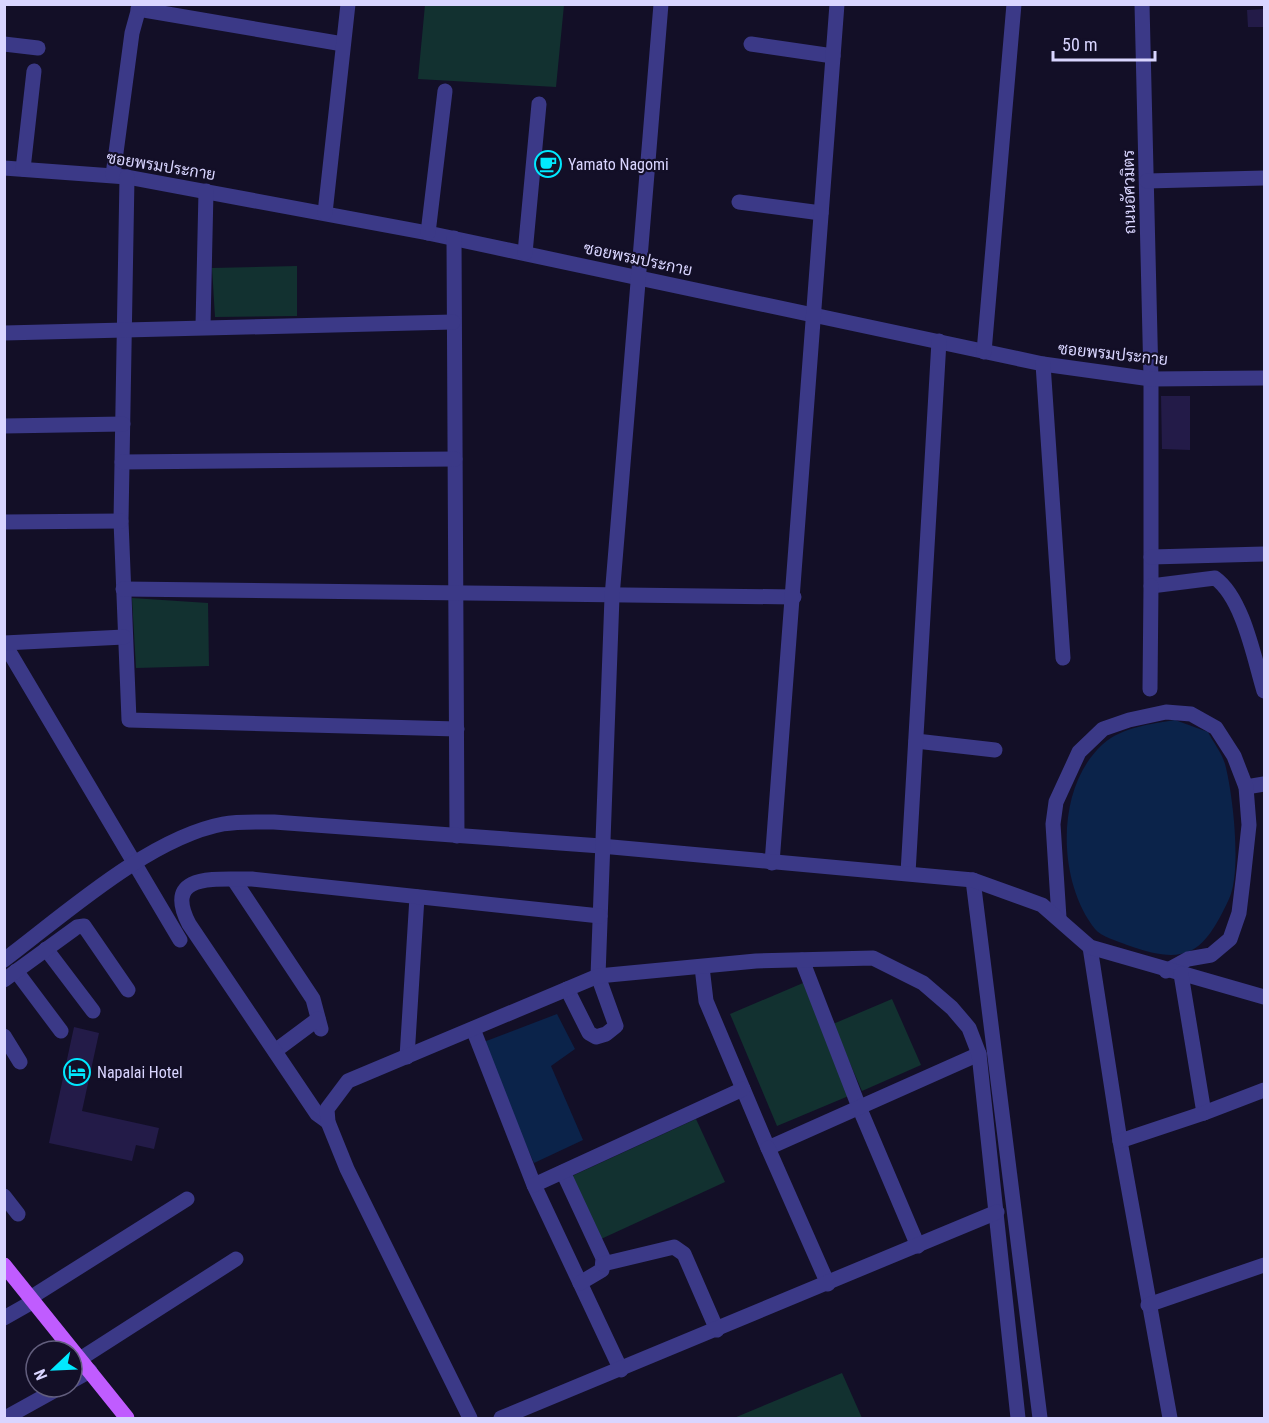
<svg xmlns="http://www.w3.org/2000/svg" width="1269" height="1423" font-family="'Roboto Condensed',Sarabun,sans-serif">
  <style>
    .green { fill: #123130 }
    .water { fill: #0b234a }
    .building { fill: #231b48 }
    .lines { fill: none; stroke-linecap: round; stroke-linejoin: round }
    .minor { stroke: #3b3987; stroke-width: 15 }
    .major { stroke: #c05cff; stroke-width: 15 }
    .labels { text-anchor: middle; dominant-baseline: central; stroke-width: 4.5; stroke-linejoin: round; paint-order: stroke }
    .poi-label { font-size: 16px; fill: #d9d5ff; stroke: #130f27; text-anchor: start }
    .street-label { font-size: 16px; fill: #d9d5ff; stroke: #130f27 }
  </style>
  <rect width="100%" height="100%" fill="#130f27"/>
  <g class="green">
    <polygon points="425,5 564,5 556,87 418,79"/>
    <polygon points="297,266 297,316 215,317 212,268"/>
    <polygon points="132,598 208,603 209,666 136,668"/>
    <polygon points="803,983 851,1095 777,1126 730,1014"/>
    <polygon points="892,999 921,1065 862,1091 833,1024"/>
    <polygon points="696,1119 725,1182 601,1239 572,1176"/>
    <polygon points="842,1373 862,1418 734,1418"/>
  </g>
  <g class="water">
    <path d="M1175,720l33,12c5,10 14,21 17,32 8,30 17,108 4,135 -26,56 -43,67 -102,46 -9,-4 -26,-8 -32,-16 -38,-48 -40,-142 8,-185 19,-17 48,-20 72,-24z"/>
    <polygon points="557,1014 575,1049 551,1066 583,1140 534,1163 481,1043"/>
  </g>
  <g class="building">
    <polygon points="1264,9 1264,27 1248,27 1247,10"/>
    <polygon points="1161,396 1190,396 1190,450 1162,449"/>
    <polygon points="74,1027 99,1033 82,1111 159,1128 154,1149 136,1145 132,1161 49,1143"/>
  </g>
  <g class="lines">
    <g class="minor">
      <path d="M1142,4l9,375v207l64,-8c28,20 39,80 49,113"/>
      <polyline points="138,9 343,44"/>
      <polyline points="4,44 38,48"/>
      <polyline points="751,44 833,56"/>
      <polyline points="4,168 127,177 428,233 1043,364 1151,379 1264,378"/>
      <polyline points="23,169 34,71"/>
      <polyline points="113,175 132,33 140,4"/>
      <polyline points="127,177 121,521 129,720 457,729"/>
      <polyline points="1147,181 1264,178"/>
      <polyline points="739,202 821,213"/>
      <polyline points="325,213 348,4"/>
      <polyline points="428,233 445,91"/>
      <polyline points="454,238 457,836"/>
      <polyline points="525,253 539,104"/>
      <polyline points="203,326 206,191"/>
      <polyline points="4,333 453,322"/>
      <polyline points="984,352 1014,4"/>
      <polyline points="1043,364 1063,658"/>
      <polyline points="4,426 123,424"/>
      <polyline points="122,462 455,459"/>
      <polyline points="4,522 121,521"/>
      <polyline points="1151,557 1264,554"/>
      <polyline points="123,589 794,597"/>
      <polyline points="4,643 180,940"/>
      <polyline points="4,643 124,637"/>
      <polyline points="1150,689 1151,586"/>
      <polyline points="916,741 995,750"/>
      <polyline points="1246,787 1264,784"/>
      <polyline points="772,863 837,4"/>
      <polyline points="908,873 939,341"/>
      <polyline points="234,880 313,999 321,1029"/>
      <polyline points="973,880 1040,1418"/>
      <polyline points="1059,918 1053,824 1056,802 1079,752 1103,729 1129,720 1166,712 1191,714 1216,728 1234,756 1246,787 1249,825 1243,880 1239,913 1230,939 1211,955 1188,959 1166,971"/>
      <polyline points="1090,947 1120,1141 1170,1418"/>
      <polyline points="46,949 93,1011"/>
      <path d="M4,960c60,-45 145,-122 219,-136 16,-3 34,-2 51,-2l327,24 372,34 69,25 48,42 174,50"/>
      <polyline points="802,960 859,1107 918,1246"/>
      <polyline points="702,967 706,1001 768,1148 979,1054"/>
      <polyline points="16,971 61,1031"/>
      <polyline points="1181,974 1204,1113"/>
      <polyline points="4,980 77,927 84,926 128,990"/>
      <polyline points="567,989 589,1033 596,1037 606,1034 616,1026 598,976 612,597 661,4"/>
      <polyline points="473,1029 534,1185 621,1370"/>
      <polyline points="4,1036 20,1062"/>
      <polyline points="275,1051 318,1019"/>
      <polyline points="407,1057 417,897"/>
      <path d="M328,1122l-11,-8 -128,-190c-27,-53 29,-44 63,-45l348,37"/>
      <polyline points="1120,1141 1204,1113 1264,1090"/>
      <polyline points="768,1148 828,1284"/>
      <polyline points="563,1172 603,1258 602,1270 580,1283"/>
      <polyline points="534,1185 743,1089"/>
      <polyline points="4,1196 18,1214"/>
      <polyline points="603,1264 674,1247 684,1254 717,1330"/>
      <polyline points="30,1298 187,1199"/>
      <polyline points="1148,1305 1264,1265"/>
      <polyline points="4,1318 34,1301"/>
      <polyline points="80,1359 236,1259"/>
      <polyline points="72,1381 90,1371"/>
      <polyline points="5,1418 61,1387"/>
      <polyline points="470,1418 347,1169 328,1122 327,1109 348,1081 598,976 756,961 873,958 923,983 952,1008 969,1028 979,1054 1018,1418"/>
      <polyline points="501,1418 997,1212"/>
    </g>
    <polyline class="major" points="4,1265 127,1418"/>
  </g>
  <defs>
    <symbol id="cafe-ring" viewBox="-11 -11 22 22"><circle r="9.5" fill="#130f27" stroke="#01e9ff" stroke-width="1.5"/><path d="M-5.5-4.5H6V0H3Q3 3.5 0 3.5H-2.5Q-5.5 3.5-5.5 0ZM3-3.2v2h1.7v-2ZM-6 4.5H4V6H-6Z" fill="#01e9ff"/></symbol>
    <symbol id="hotel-ring" viewBox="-11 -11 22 22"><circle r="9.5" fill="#130f27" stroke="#01e9ff" stroke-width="1.5"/><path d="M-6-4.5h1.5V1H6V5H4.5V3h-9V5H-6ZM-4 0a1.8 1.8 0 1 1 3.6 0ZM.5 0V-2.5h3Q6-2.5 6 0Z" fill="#01e9ff"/></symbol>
  </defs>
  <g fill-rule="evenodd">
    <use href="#cafe-ring" x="533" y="149" width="30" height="30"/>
    <use href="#hotel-ring" x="62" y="1057" width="30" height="30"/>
  </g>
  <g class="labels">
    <g class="poi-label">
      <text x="568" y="164">Yamato Nagomi</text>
      <text x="97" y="1072">Napalai Hotel</text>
    </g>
    <g class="street-label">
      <text transform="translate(161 166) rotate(9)">ซอยพรมประกาย</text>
      <text transform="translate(1129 192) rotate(-91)">ถนนอัศวมิตร</text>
      <text transform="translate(638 259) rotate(12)">ซอยพรมประกาย</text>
      <text transform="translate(1113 354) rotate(6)">ซอยพรมประกาย</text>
    </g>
  </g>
  <rect width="1269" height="1423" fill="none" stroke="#d9d5ff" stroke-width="12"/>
  <g transform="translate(54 1369) rotate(247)"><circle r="28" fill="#130f27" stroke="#625e7d" stroke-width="1.5"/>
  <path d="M0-4.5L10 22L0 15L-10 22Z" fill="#01e9ff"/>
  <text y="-9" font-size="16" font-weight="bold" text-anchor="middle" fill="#d9d5ff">N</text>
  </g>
  <path d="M1053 51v9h102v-9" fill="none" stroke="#d9d5ff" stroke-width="3"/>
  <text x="1062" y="51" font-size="18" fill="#d9d5ff" stroke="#130f27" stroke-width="4.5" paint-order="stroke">50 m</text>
</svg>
